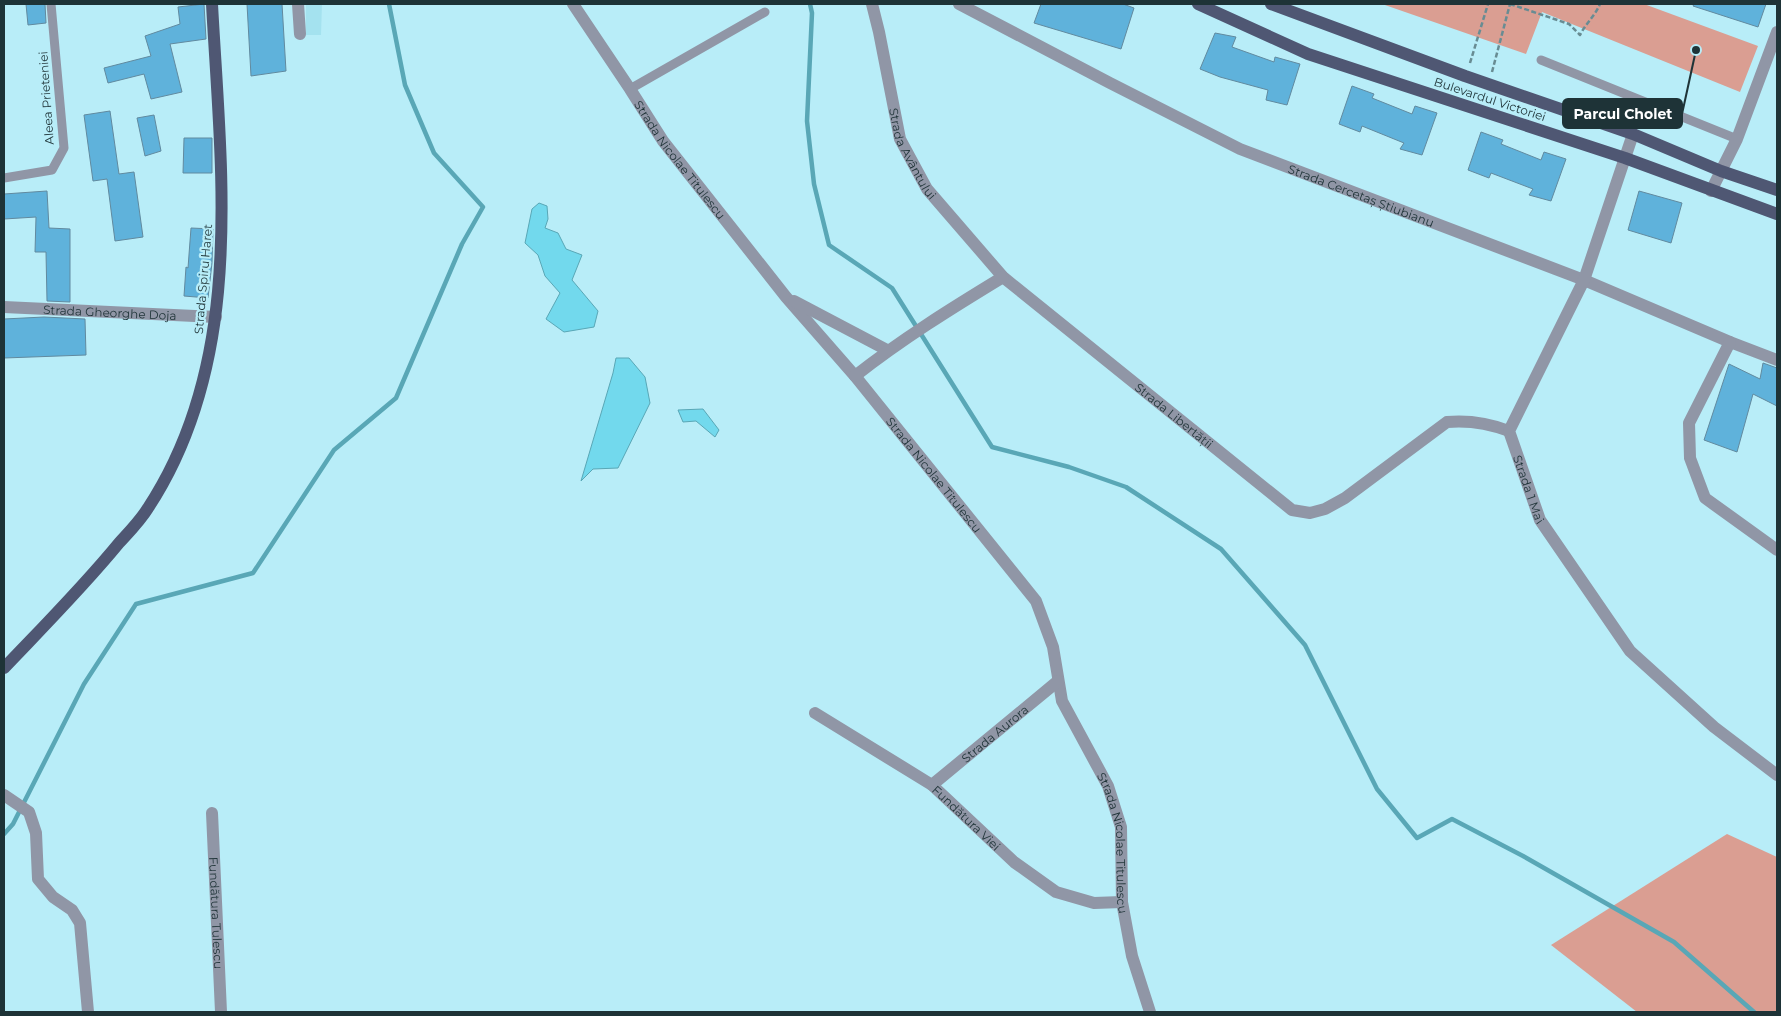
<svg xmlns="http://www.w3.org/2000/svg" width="1781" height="1016" font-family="Montserrat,sans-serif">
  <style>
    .built { fill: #a4e2ef }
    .green { fill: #da9e92 }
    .water { fill: #72d9ed; stroke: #59a7b6 }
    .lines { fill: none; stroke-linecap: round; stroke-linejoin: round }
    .stream { stroke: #59a7b6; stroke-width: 4.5 }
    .building { fill: #5fb2db; stroke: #618a9f }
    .path { stroke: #688c93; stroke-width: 2.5; stroke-dasharray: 5 2.5; stroke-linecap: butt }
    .lane { stroke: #9096a6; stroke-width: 9 }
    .street { stroke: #9096a6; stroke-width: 12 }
    .primary { stroke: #4f5773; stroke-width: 12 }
    .labels { text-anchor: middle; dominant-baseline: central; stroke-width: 4.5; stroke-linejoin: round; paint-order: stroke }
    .street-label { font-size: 12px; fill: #1e3337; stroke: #b8edf8 }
    .leader { fill: none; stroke: #1e3337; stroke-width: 2 }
    .callout-dot { fill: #1e3337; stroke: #b8edf8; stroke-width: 2 }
    .callout { fill: #1e3337; stroke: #1e3337; stroke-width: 2 }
    .callout-label { font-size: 14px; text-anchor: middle; font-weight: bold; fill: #fff }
  </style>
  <rect width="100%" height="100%" fill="#b8edf8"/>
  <polygon class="built" points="306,4 322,4 321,35 306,35"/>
  <g class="green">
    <polygon points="1382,4 1644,4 1758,46 1740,92 1542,12 1526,54"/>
    <polygon points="1727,834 1777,857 1777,1012 1637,1012 1551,945"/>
  </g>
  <g class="water">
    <polygon points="539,203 547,206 548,219 545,228 558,233 566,249 582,255 572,280 598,311 594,327 564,332 546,319 560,293 545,276 538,255 525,243 532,209"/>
    <polygon points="616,358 629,358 645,377 650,403 618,468 593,469 581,481 613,373"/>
    <polygon points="703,409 719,430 715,437 696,421 683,422 678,410"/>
  </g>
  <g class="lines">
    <g class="stream">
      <polyline points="810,4 812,13 807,121 814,184 829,245 892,288 992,447 1069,467 1126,487 1221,549 1305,645 1377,789 1417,838 1452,819 1523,856 1674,942 1754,1012"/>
      <polyline points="4,834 13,824 84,684 136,604 253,573 334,450 396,398 462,244 483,207 434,153 405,85 389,4"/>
    </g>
  </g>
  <g class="building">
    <polygon points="26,4 45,4 46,23 28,25"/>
    <polygon points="204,4 206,39 170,44 182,92 151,99 144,74 108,83 104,68 151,56 145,36 180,24 178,7"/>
    <polygon points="247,4 282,4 286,71 251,76"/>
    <polygon points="1041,4 1123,4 1134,8 1121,49 1034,23"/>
    <polygon points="1694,4 1766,4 1758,27 1693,6"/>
    <polygon points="1215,33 1236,37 1232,47 1274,62 1275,57 1300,64 1287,105 1266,100 1268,90 1220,77 1200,69"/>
    <polygon points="1352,86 1374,94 1372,98 1412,114 1415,106 1437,113 1422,155 1400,149 1404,143 1362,126 1360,132 1339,124"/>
    <polygon points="110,111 119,174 134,172 143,237 115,241 107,179 93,181 84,115"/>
    <polygon points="154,115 161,151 145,156 137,118"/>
    <polygon points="1481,132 1503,140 1501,144 1541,160 1544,152 1566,159 1551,201 1529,195 1533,189 1491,173 1489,178 1468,170"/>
    <polygon points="184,138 212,138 212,173 183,173"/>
    <polygon points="47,191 49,228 70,229 70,302 47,301 46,252 35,252 36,217 4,219 4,194"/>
    <polygon points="1639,191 1682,203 1671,243 1628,230"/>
    <polygon points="191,228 213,229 212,263 208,298 184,296 186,267 188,268"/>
    <polygon points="44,317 85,319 86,355 4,358 4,319"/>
    <polygon points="1763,363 1777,368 1777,406 1753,394 1737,452 1704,440 1729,364 1760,379"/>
  </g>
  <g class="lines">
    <g class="path">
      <path d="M1510,4l59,20 11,11c6,-12 15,-19 20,-31"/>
      <polyline points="1470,63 1488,4"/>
      <polyline points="1492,72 1510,4"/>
    </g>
    <g class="lane">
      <polyline points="1541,60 1737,139"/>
      <polyline points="630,89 765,12"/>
      <polyline points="4,178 52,170 64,148 51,4"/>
    </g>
    <g class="street">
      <polyline points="298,4 300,34"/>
      <path id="s1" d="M573,4l57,85 33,52 123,156 69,79 181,225 17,46 9,54 46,85 13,41 1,75 10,54 18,56"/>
      <path id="s2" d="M872,4l7,28 21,107 27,50 76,88 289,233 18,3 15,-4 20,-11 102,-76c22,-2 41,1 62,9"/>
      <path id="s3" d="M959,4l151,79 130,66 344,131 146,62 47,18"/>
      <path id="s4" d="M1633,134l-49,146 -75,151 31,89 90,131 84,76 63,48"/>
      <polyline points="1711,191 1737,139 1777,32"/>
      <polyline points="794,301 887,350"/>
      <path id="s5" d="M4,307l212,10"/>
      <polyline points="1730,342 1689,423 1690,458 1705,498 1777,550"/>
      <path d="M855,376c47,-37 97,-68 148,-99"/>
      <path id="s6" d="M815,713l117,72 82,77 42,30 38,11 28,-1"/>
      <path id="s7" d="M932,785l126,-104"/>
      <polyline points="4,795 29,812 36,833 38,879 53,897 72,910 80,923 88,1012"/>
      <path id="s8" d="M212,813l9,199"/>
    </g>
    <g class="primary">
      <polyline points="1198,4 1308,54 1625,158 1777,214"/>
      <polyline points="1271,4 1465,76 1633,134 1721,171 1777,190"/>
      <path d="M4,668c39,-41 79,-81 115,-125 10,-11 21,-22 29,-35 98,-149 73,-336 64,-504"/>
    </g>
  </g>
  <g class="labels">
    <g class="street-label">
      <text transform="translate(46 98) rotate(-94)">Aleea Prieteniei</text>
      <text transform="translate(1490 99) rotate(18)">Bulevardul Victoriei</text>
      <text stroke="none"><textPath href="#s2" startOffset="156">Strada Avântului</textPath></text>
      <text stroke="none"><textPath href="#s1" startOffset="189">Strada Nicolae Titulescu</textPath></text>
      <text stroke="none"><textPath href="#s3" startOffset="446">Strada Cercetaș Știubianu</textPath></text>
      <text transform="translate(203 279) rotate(-85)">Strada Spiru Haret</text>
      <text stroke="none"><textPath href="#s5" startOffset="106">Strada Gheorghe Doja</textPath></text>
      <text stroke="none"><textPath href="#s2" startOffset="531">Strada Libertății</textPath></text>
      <text stroke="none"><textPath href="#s1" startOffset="594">Strada Nicolae Titulescu</textPath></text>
      <text stroke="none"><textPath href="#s4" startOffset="384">Strada 1 Mai</textPath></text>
      <text stroke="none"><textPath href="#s7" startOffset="81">Strada Aurora</textPath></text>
      <text stroke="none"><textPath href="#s6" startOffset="185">Fundătura Viei</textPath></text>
      <text stroke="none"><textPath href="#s1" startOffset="1014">Strada Nicolae Titulescu</textPath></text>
      <text stroke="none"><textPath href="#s8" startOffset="100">Fundătura Tulescu</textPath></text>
    </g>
  </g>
  <path class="leader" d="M1696 50L1682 114"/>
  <circle class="callout-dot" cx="1696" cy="50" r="5"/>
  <rect class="callout" x="1563" y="99" width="119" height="29" rx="5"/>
  <g class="callout-label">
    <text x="1623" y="119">Parcul Cholet</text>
  </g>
  <rect width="1781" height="1016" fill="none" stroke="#1e3337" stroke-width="10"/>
</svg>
